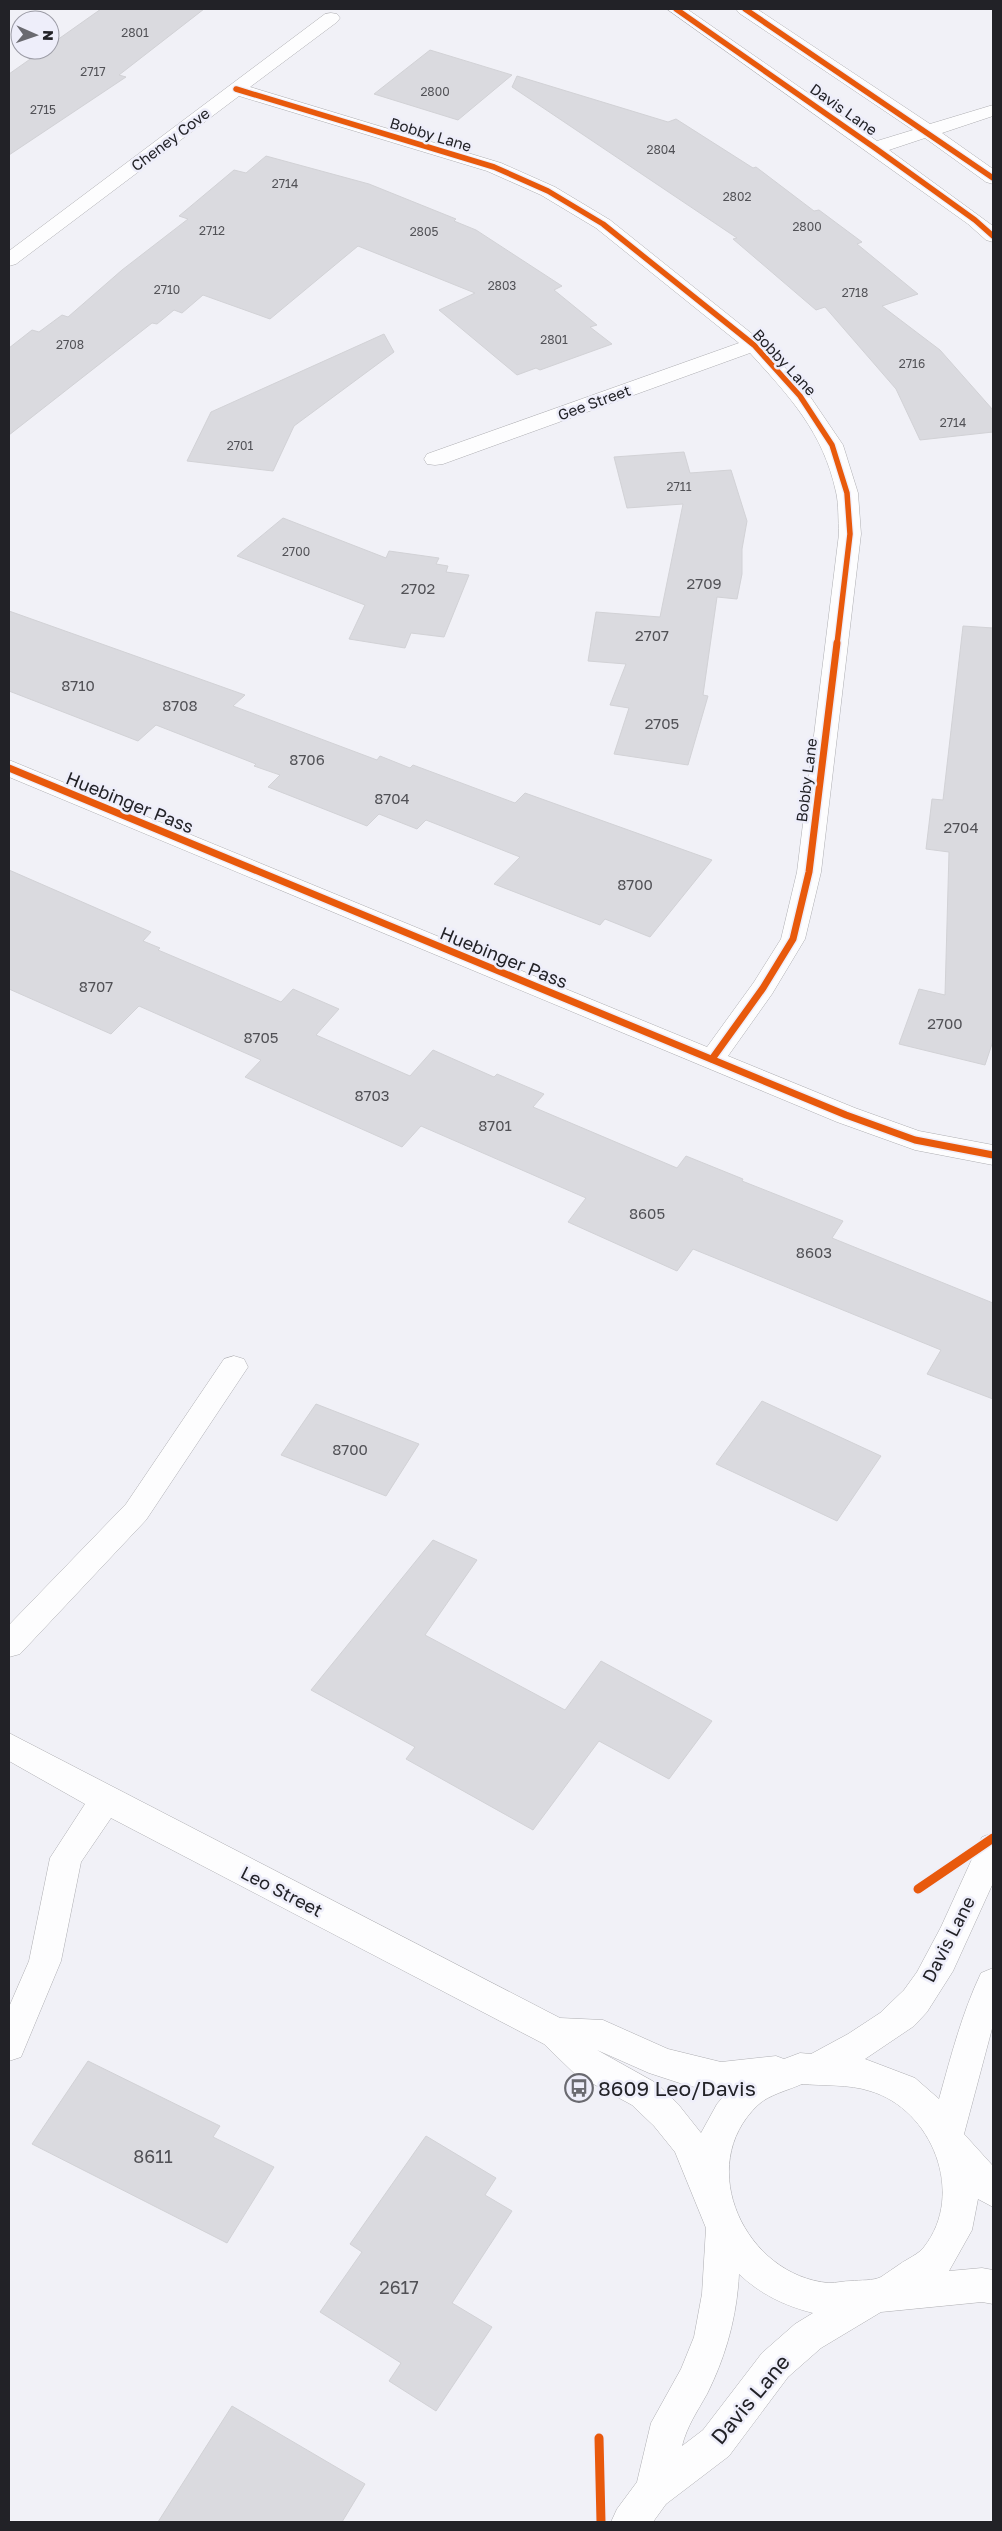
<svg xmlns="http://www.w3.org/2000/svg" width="1002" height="2531" font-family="'Golos Text',sans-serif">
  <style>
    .building { fill: #dadadf; stroke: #d2d2d6 }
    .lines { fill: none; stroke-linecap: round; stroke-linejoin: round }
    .minor-casing { stroke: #aeaeb2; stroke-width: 1 }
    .minor { fill: #fdfdfe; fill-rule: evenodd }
    .cycleway-far2-casing { stroke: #eeeefa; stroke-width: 8 }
    .cycleway-far1-casing { stroke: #eeeefa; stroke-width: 10 }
    .cycleway-casing { stroke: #eeeefa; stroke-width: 12 }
    .cycleway-far2 { stroke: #e8590c; stroke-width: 5.5 }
    .cycleway-far1 { stroke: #e8590c; stroke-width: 7 }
    .cycleway { stroke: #e8590c; stroke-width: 9 }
    .labels { text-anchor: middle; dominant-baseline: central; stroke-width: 5; stroke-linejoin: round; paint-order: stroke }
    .far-number-label { font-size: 12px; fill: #515156 }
    .far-street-label { font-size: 15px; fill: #222227; stroke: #eeeefa }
    .number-label { font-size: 15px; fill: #515156 }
    .street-label { font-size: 18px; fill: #222227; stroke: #eeeefa }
    .near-number-label { font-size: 18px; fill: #515156 }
    .near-poi-label { font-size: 21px; fill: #222227; stroke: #eeeefa; text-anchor: start }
    .near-street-label { font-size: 21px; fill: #222227; stroke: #eeeefa }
  </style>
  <rect width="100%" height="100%" fill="#f1f1f7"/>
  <g class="building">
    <polygon points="101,9 204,9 119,75 126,77 9,155 9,74 43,50 50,50 50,45"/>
    <polygon points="430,50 512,75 458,120 374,94"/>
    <polygon points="517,76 668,122 676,119 753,168 756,167 814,211 819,210 862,242 857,244 918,294 882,306 940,350 993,410 993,432 920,440 896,389 825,307 816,310 733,239 737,238 512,87"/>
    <polygon points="266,156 369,184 456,219 454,221 476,230 562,286 554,290 597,325 590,327 612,344 540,370 536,368 517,375 439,310 475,293 358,246 270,319 203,295 182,313 174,310 157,324 152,323 9,435 9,348 32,330 39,332 62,315 68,317 122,270 188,219 179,216 234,170 246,173"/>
    <polygon points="384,334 394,352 294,426 273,471 187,461 211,412"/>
    <polygon points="684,452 690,473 731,470 747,521 742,549 742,574 737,599 717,597 703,695 708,696 688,765 614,754 629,708 610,705 626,664 588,661 596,612 660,617 683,504 627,508 614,457"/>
    <polygon points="283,518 386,558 389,551 439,558 436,564 448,566 446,572 469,575 444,637 411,633 405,648 349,639 365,605 237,556"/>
    <polygon points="9,611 245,695 233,706 377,760 380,756 410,768 413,765 515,803 525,793 712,860 650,937 605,919 600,925 494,884 520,857 426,820 417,829 379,814 367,826 268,787 280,775 254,766 256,764 156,725 138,741 9,691"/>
    <polygon points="963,626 993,628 993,1041 985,1065 899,1044 919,989 945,995 949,852 926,849 932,799 943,800"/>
    <polygon points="9,870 151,932 143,941 160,948 158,950 281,1002 293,989 339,1009 316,1035 410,1076 433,1050 494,1077 497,1074 544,1094 533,1107 677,1168 686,1156 743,1179 742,1181 843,1221 832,1238 993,1303 993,1399 927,1374 941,1350 693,1249 677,1271 568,1222 586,1198 421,1126 402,1147 245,1077 261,1060 139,1006 111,1034 9,989"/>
    <polygon points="762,1401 881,1456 837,1521 716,1464"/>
    <polygon points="316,1404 419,1444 386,1496 281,1455"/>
    <polygon points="433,1540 477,1560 425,1635 565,1710 601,1661 712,1721 669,1779 599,1741 533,1830 406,1759 415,1747 311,1690"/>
    <polygon points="88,2061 220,2126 213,2137 274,2167 227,2243 32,2144"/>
    <polygon points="426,2136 496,2178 485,2195 512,2211 452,2303 492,2327 436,2411 389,2381 401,2363 320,2312 362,2252 350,2244"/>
    <polygon points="232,2406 365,2484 342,2522 158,2522"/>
  </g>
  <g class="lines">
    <defs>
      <g id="minor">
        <polygon points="667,9 687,9 877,141 913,130 739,13 736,9 757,9 930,124 993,105 993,116 942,133 993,169 993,184 986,182 925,138 889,150 993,226 993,242 986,240 968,224"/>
        <path d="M331,13l6,1 3,4 -3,4 -87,65 251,76 54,24 55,33 151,121 46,51 36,53 15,48 3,41 -40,338 -16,67 -33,55 -44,62 127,52 64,23 74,14v20l-78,-15 -78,-28 -828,-345v-17l698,287 47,-65 27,-43 16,-67 42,-338c-1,-14 0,-29 -3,-42 -13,-60 -46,-95 -86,-139l-307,111 -8,1 -8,-1 -3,-5 3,-5 312,-111 -143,-115 -55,-33 -54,-24 -248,-75 -223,168 -7,2v-15l316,-237z"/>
        <polygon points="234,1356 244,1359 248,1367 146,1520 20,1654 9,1657 9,1625 126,1504 224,1359"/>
        <path d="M9,1733l551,285 43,2 65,29 53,13 55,-6 8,3 16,-6 11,1 37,-20 32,-21 24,-23 13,-18 24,-45 41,-90 11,-4v50l-40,88 -26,41 -13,14 -49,33 50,19 24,21c12,-43 23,-86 42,-126l12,-5v57l-29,109 29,32v41l-15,-8 -6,31 -23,41 33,-3 11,2v34l-11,-2 -101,10 -60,36 -33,29 -59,79 -63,48 -13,18h-42l6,-13 20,-27 14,-59 30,-54 13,-32 8,-43 4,-66 -31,-76 -21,-26 -22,-21 -57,-31 -31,-30 -433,-226 -30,44 -20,99 -40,96 -12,4v-54l20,-46 21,-103 35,-54 -76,-43zM597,2050l52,23 40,13 38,6 -10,12 -16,29 -23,-29 -22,-21zM802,2084c21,2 47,0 68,7 62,18 96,103 54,156 -5,7 -17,12 -24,17 -6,4 -13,9 -19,13 -8,4 -21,3 -30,4 -7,0 -15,2 -22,2 -83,-7 -136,-117 -71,-178 10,-10 31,-15 44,-21zM739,2274c21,20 46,32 74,39l-18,11 -33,29 -59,77 -21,16c5,-20 15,-34 25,-52 19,-38 30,-78 32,-120z"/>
      </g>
    </defs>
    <use href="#minor" class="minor-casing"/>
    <use href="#minor" class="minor"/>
    <defs>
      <g id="cycleway-far2">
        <polyline points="676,9 875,148 975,220 993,236"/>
        <polyline points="745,9 993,178"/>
        <polyline points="236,89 494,167 548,191 603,224 754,345 800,396 832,445 847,493 850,534 837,644"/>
      </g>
      <g id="cycleway-far1">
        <polyline points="9,768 846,1115 915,1140 993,1155"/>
        <polyline points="712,1059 763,988 793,939 809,872 837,643"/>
      </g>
      <g id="cycleway">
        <polyline points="918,1889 993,1838"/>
        <polyline points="599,2438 601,2522"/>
      </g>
    </defs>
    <use href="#cycleway-far2" class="cycleway-far2-casing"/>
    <use href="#cycleway-far1" class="cycleway-far1-casing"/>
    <use href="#cycleway" class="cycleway-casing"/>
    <use href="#cycleway-far2" class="cycleway-far2"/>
    <use href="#cycleway-far1" class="cycleway-far1"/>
    <use href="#cycleway" class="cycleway"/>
  </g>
  <defs>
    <symbol id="bus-ring" viewBox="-11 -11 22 22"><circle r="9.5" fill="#eeeefa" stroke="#6a6a70" stroke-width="1.5"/><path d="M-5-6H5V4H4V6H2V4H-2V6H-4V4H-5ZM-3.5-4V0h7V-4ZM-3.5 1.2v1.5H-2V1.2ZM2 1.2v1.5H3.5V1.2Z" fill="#6a6a70"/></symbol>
  </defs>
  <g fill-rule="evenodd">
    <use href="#bus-ring" x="563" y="2072" width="32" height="32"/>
  </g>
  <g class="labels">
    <g class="far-number-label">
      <text x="135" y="32">2801</text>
      <text x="93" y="71">2717</text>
      <text x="435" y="91">2800</text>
      <text x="43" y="109">2715</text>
      <text x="661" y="149">2804</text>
      <text x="285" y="183">2714</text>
      <text x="737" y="196">2802</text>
      <text x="807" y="226">2800</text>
      <text x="212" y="230">2712</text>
      <text x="424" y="231">2805</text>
      <text x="502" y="285">2803</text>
      <text x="167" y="289">2710</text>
      <text x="855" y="292">2718</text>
      <text x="554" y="339">2801</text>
      <text x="70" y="344">2708</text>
      <text x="912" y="363">2716</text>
      <text x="953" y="422">2714</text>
      <text x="240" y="445">2701</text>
      <text x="679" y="486">2711</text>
      <text x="296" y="551">2700</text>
    </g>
    <g class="far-street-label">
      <text transform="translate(844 109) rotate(35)">Davis Lane</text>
      <text transform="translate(431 134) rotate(17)">Bobby Lane</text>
      <text transform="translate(170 139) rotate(-37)">Cheney Cove</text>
      <text transform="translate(785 362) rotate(47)">Bobby Lane</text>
      <text transform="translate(594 402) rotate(-20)">Gee Street</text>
      <text transform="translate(806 780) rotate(-83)">Bobby Lane</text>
    </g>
    <g class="number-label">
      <text x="704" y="583">2709</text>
      <text x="418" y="588">2702</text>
      <text x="652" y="635">2707</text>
      <text x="78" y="685">8710</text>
      <text x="180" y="705">8708</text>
      <text x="662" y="723">2705</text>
      <text x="307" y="759">8706</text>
      <text x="392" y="798">8704</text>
      <text x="961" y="827">2704</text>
      <text x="635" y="884">8700</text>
      <text x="96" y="986">8707</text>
      <text x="945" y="1023">2700</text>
      <text x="261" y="1037">8705</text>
      <text x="372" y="1095">8703</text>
      <text x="495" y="1125">8701</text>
      <text x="647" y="1213">8605</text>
      <text x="814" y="1252">8603</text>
      <text x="350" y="1449">8700</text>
    </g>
    <g class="street-label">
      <text transform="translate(130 802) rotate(22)">Huebinger Pass</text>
      <text transform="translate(504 957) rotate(22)">Huebinger Pass</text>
      <text transform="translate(282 1891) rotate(27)">Leo Street</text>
      <text transform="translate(948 1939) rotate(-63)">Davis Lane</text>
    </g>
    <g class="near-number-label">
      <text x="153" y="2156">8611</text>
      <text x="399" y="2287">2617</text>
    </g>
    <g class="near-poi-label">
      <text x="598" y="2088">8609 Leo/Davis</text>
    </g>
    <g class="near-street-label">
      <text transform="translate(750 2399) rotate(-50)">Davis Lane</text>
    </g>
  </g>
  <rect width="1002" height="2531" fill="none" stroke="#222227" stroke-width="20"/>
  <g transform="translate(35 35) rotate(92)"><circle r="24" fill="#eeeefa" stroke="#9c9ca6"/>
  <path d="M0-4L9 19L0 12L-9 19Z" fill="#6a6a70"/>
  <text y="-8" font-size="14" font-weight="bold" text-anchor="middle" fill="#222227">N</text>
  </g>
</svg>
